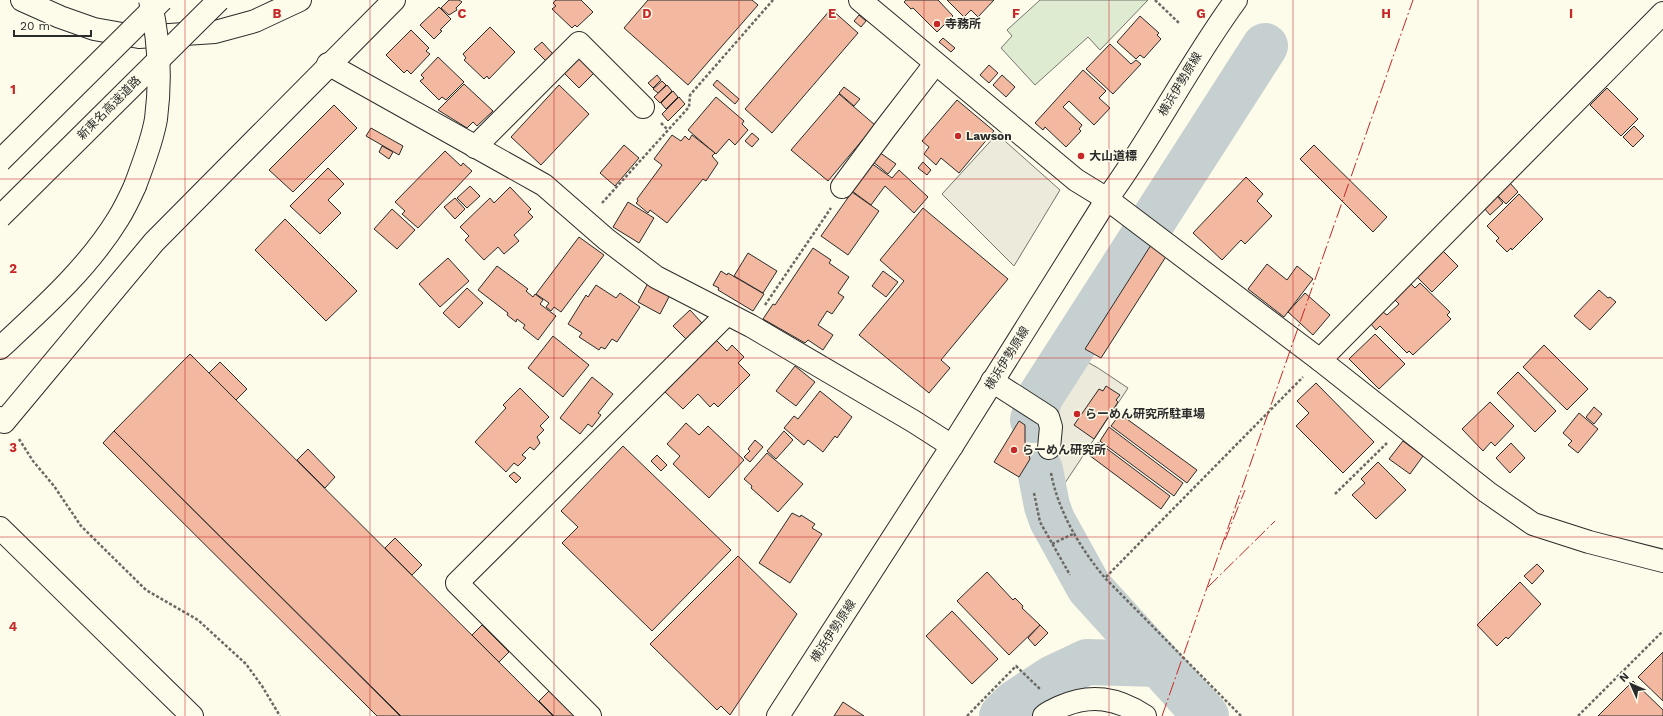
<svg xmlns="http://www.w3.org/2000/svg" width="1663" height="716" font-family="'Work Sans','Noto Sans JP',sans-serif">
  <style>
    .green { fill: #deebd1; stroke: #74746e }
    .parking { fill: #eceadb; stroke: #74746e }
    .lines { fill: none; stroke-linecap: round; stroke-linejoin: round }
    .river { stroke: #c7d0d0; stroke-width: 46 }
    .building { fill: #f2b8a0; stroke: #2b2b2b }
    .minor-casing { stroke: #2b2b2b; stroke-width: 24 }
    .major-casing { stroke: #2b2b2b; stroke-width: 24 }
    .highway-casing { stroke: #2b2b2b; stroke-width: 24 }
    .path { stroke: #6a6964; stroke-width: 2.5; stroke-dasharray: 3 2; stroke-linecap: butt }
    .minor { stroke: #fdfbea; stroke-width: 22 }
    .major { stroke: #fdfbea; stroke-width: 22 }
    .highway { stroke: #fdfbea; stroke-width: 22 }
    .highway-bridge-casing { stroke: #2b2b2b; stroke-width: 24; stroke-linecap: butt }
    .highway-bridge { stroke: #fdfbea; stroke-width: 22 }
    .power { stroke: #c62828; stroke-width: 1; stroke-dasharray: 14 3 2 3; stroke-linecap: butt }
    .grid { fill: none; stroke: #c62828; stroke-width: 1; stroke-opacity: 0.55 }
    .poi-dot { fill: #c62828; stroke: #fdfbea; stroke-width: 1.5 }
    .labels { text-anchor: middle; dominant-baseline: central; stroke-width: 3; stroke-linejoin: round; paint-order: stroke }
    .poi-label { font-size: 12px; font-weight: bold; fill: #2b2b2b; stroke: #fdfbea; text-anchor: start }
    .street-label { font-size: 12px; fill: #2b2b2b; stroke: #fdfbea }
    .grid-label { font-size: 13px; text-anchor: middle; font-weight: bold; fill: #c62828; stroke: #fdfbea; stroke-width: 3; stroke-linejoin: round; paint-order: stroke }
  </style>
  <rect width="100%" height="100%" fill="#fdfbea"/>
  <polygon class="green" points="1040,0 1148,0 1100,50 1088,37 1035,85 1001,48 1012,36 1007,30"/>
  <g class="parking">
    <polygon points="997,134 1060,190 1014,266 942,194"/>
    <polygon points="1075,355 1098,368 1128,388 1063,486 1050,487 1046,470 1042,444 1044,404"/>
  </g>
  <g class="lines">
    <g class="river">
      <polyline points="1033,420 1040,397 1265,46"/>
      <polyline points="1040,470 1047,506 1052,520 1089,587 1206,716"/>
      <polyline points="1002,716 1015,703 1053,678 1087,662 1157,664"/>
    </g>
  </g>
  <g class="building">
    <polygon points="449,0 459,0 462,2 456,8 457,10 449,15 441,8"/>
    <polygon points="556,0 581,0 593,12 577,27 575,25 572,28 552,9 556,6 553,3"/>
    <polygon points="648,0 752,0 758,5 688,85 624,28"/>
    <polygon points="906,0 938,0 953,16 937,32 913,8 911,9 904,2"/>
    <polygon points="947,0 994,0 978,17 971,10 964,17"/>
    <polygon points="439,7 451,19 440,30 442,31 434,39 420,25"/>
    <polygon points="831,9 858,33 772,133 745,109"/>
    <polygon points="859,15 866,21 861,27 854,21"/>
    <polygon points="1140,16 1159,33 1157,35 1161,39 1144,58 1140,55 1136,59 1117,42"/>
    <polygon points="490,27 515,52 489,79 487,76 484,79 464,60 466,58 463,54"/>
    <polygon points="411,30 429,48 426,51 430,54 411,74 407,70 404,73 386,55"/>
    <polygon points="943,38 955,48 951,52 939,42"/>
    <polygon points="542,42 553,54 546,61 534,49"/>
    <polygon points="1110,44 1131,64 1136,60 1141,64 1113,94 1086,69"/>
    <polygon points="438,57 464,82 446,100 442,97 439,100 420,81 424,78 421,75"/>
    <polygon points="579,58 594,73 579,88 564,73"/>
    <polygon points="989,65 998,73 989,83 980,75"/>
    <polygon points="1083,70 1106,91 1099,98 1110,108 1094,125 1069,101 1063,107 1082,125 1079,129 1081,131 1066,147 1045,127 1043,130 1035,123"/>
    <polygon points="657,75 661,80 653,88 648,83"/>
    <polygon points="1002,75 1015,87 1006,97 993,85"/>
    <polygon points="717,80 739,99 735,104 713,85"/>
    <polygon points="662,81 666,85 658,93 653,89"/>
    <polygon points="464,84 493,111 477,126 473,122 467,128 438,110"/>
    <polygon points="559,85 589,114 541,165 511,137"/>
    <polygon points="667,85 672,91 660,103 654,97"/>
    <polygon points="844,87 860,99 854,106 839,93"/>
    <polygon points="1607,88 1638,119 1621,136 1590,105"/>
    <polygon points="673,91 678,97 666,109 661,103"/>
    <polygon points="839,94 875,125 828,181 791,150"/>
    <polygon points="679,97 685,104 668,121 662,114"/>
    <polygon points="716,97 744,121 742,124 748,130 735,145 729,139 716,154 688,130"/>
    <polygon points="957,100 994,131 959,173 941,158 936,165 924,154 929,147 922,141"/>
    <polygon points="334,105 357,128 293,192 269,170"/>
    <polygon points="1634,126 1644,136 1633,147 1623,137"/>
    <polygon points="371,128 403,146 399,155 366,136"/>
    <polygon points="752,133 759,139 752,147 745,141"/>
    <polygon points="672,135 681,141 685,136 689,140 692,135 715,153 712,156 718,163 706,181 703,179 667,223 650,210 648,213 636,203 638,201 637,199 662,165 654,159"/>
    <polygon points="624,145 639,158 615,186 600,173"/>
    <polygon points="1314,145 1387,217 1373,232 1300,159"/>
    <polygon points="382,146 393,152 389,159 379,152"/>
    <polygon points="445,151 461,166 463,163 472,171 418,228 402,214 405,211 395,202"/>
    <polygon points="879,152 896,164 888,174 872,161"/>
    <polygon points="923,162 931,170 927,175 918,168"/>
    <polygon points="871,163 892,178 899,170 928,197 914,213 885,186 871,205 852,191"/>
    <polygon points="328,168 344,184 328,200 341,213 320,234 290,206"/>
    <polygon points="1246,177 1263,194 1257,201 1272,216 1245,244 1241,240 1222,260 1193,233"/>
    <polygon points="1510,183 1518,192 1506,204 1497,195"/>
    <polygon points="470,186 480,196 467,208 457,198"/>
    <polygon points="510,187 531,209 528,212 533,217 514,235 519,241 504,254 498,247 484,260 465,240 469,236 460,227 490,198 494,203"/>
    <polygon points="852,192 879,211 848,255 821,236"/>
    <polygon points="1519,194 1543,219 1512,250 1511,248 1507,252 1496,241 1499,238 1487,226"/>
    <polygon points="1497,196 1503,203 1490,215 1484,208"/>
    <polygon points="455,198 465,209 455,219 444,207"/>
    <polygon points="628,202 654,218 639,243 613,227"/>
    <polygon points="923,208 1008,279 941,360 950,368 929,393 859,335 904,281 880,260"/>
    <polygon points="392,209 415,230 397,249 374,229"/>
    <polygon points="285,219 357,291 326,321 255,250"/>
    <polygon points="579,237 604,255 561,312 554,307 551,311 546,307 549,303 536,294"/>
    <polygon points="1151,245 1167,255 1101,358 1085,349"/>
    <polygon points="813,248 831,260 829,263 849,277 838,293 844,297 832,314 827,311 818,325 833,335 823,350 808,340 805,343 763,319 773,304 775,305"/>
    <polygon points="1443,251 1458,266 1432,292 1417,277"/>
    <polygon points="748,253 777,271 763,293 734,276"/>
    <polygon points="448,258 469,281 440,307 419,284"/>
    <polygon points="1267,264 1287,280 1297,266 1313,279 1284,317 1248,289"/>
    <polygon points="497,266 528,289 526,291 533,297 535,294 543,300 540,304 556,316 538,340 523,328 525,325 517,319 516,322 507,315 508,313 478,290"/>
    <polygon points="721,271 727,275 728,273 764,294 753,311 718,290 719,288 713,285"/>
    <polygon points="883,271 898,282 886,297 872,286"/>
    <polygon points="648,283 670,295 660,314 638,302"/>
    <polygon points="1420,283 1450,312 1447,315 1451,319 1413,355 1409,351 1407,353 1380,326 1376,330 1371,324 1383,312 1387,315 1399,304 1395,300 1411,284 1415,288"/>
    <polygon points="596,285 616,298 620,293 640,307 617,342 612,339 605,349 601,347 599,350 579,337 582,333 568,324 586,295 588,297"/>
    <polygon points="467,288 483,303 459,328 443,313"/>
    <polygon points="1599,290 1608,298 1610,297 1616,302 1590,330 1574,316"/>
    <polygon points="1305,293 1330,315 1313,335 1288,312"/>
    <polygon points="690,310 702,323 686,339 673,326"/>
    <polygon points="1375,334 1405,364 1379,389 1349,359"/>
    <polygon points="553,336 589,365 563,397 528,368"/>
    <polygon points="716,340 727,351 732,345 744,357 738,363 750,375 718,407 714,403 710,407 698,394 683,409 665,392"/>
    <polygon points="1544,345 1588,389 1567,410 1523,367"/>
    <polygon points="190,354 553,716 401,716 114,431"/>
    <polygon points="220,362 247,389 236,400 209,373"/>
    <polygon points="795,366 815,382 796,406 776,391"/>
    <polygon points="1518,372 1556,411 1535,432 1497,393"/>
    <polygon points="592,377 613,394 598,413 601,415 592,427 588,424 580,434 560,418"/>
    <polygon points="1316,383 1374,442 1343,473 1296,426 1309,413 1297,401"/>
    <polygon points="1106,386 1120,395 1116,400 1118,402 1094,439 1074,425 1099,389 1103,391"/>
    <polygon points="520,388 549,417 540,426 544,430 537,437 540,443 534,450 530,447 522,455 526,458 518,466 514,463 506,472 475,442 506,408 503,405"/>
    <polygon points="820,391 852,417 837,438 835,436 823,452 808,440 804,445 784,428 794,416 798,419"/>
    <polygon points="1490,402 1514,426 1495,446 1491,442 1483,451 1462,429"/>
    <polygon points="1594,407 1602,414 1594,424 1586,417"/>
    <polygon points="1579,413 1598,429 1578,453 1568,445 1572,441 1563,433"/>
    <polygon points="1120,414 1197,470 1187,483 1111,426"/>
    <polygon points="1019,421 1025,425 1025,442 1030,459 1019,477 994,462"/>
    <polygon points="686,423 699,435 708,426 744,460 709,498 673,464 680,456 667,444"/>
    <polygon points="1109,427 1183,483 1174,496 1100,441"/>
    <polygon points="114,431 400,716 377,716 103,443"/>
    <polygon points="784,431 793,440 776,459 767,451"/>
    <polygon points="755,440 763,447 750,462 744,457 750,451 748,449"/>
    <polygon points="1403,441 1423,456 1410,474 1389,459"/>
    <polygon points="1098,442 1170,496 1161,509 1089,455"/>
    <polygon points="1511,443 1525,458 1510,473 1496,458"/>
    <polygon points="623,446 731,550 652,631 562,543 578,527 561,511"/>
    <polygon points="308,449 335,477 325,488 297,460"/>
    <polygon points="767,453 803,484 778,512 751,488 752,486 744,479"/>
    <polygon points="657,455 667,465 661,471 651,461"/>
    <polygon points="1378,462 1406,490 1376,519 1352,495 1365,483 1361,479"/>
    <polygon points="514,472 521,478 516,483 509,476"/>
    <polygon points="792,513 800,517 801,515 815,524 812,528 822,534 790,583 759,563"/>
    <polygon points="395,538 422,565 412,575 385,548"/>
    <polygon points="738,556 797,614 730,715 721,706 717,710 650,644"/>
    <polygon points="1537,564 1544,571 1532,584 1524,576"/>
    <polygon points="987,572 1013,600 1015,598 1023,606 1022,608 1040,625 1009,655 957,601"/>
    <polygon points="1520,582 1541,604 1508,639 1506,637 1497,646 1477,625"/>
    <polygon points="952,611 998,659 972,684 926,636"/>
    <polygon points="482,625 509,652 499,662 472,635"/>
    <polygon points="1040,625 1048,633 1035,646 1028,638"/>
    <polygon points="1663,652 1663,701 1638,677"/>
    <polygon points="1633,681 1663,710 1663,716 1598,716"/>
    <polygon points="549,691 574,716 554,716 539,701"/>
    <polygon points="843,702 864,716 834,716"/>
  </g>
  <g class="lines">
    <defs>
      <g id="minor">
        <polyline points="860,0 1076,180 1107,199 1320,360 1487,492 1533,524 1589,542 1663,561"/>
        <polyline points="328,64 544,185 606,239 656,277 751,326 913,421 952,446"/>
        <polyline points="475,147 579,43 643,107"/>
        <polyline points="842,187 885,129 935,64"/>
        <polyline points="1320,360 1663,13"/>
        <polyline points="992,381 1048,417 1051,427 1049,448"/>
        <polyline points="0,418 4,422 154,242 394,0"/>
        <polyline points="0,528 192,716"/>
        <polyline points="590,716 457,583 727,314"/>
        <path d="M1044,716c4,-4 10,-6 16,-9 31,-14 57,-9 85,9"/>
      </g>
      <path id="major" d="M778,716l174,-270 155,-247c47,-64 82,-135 129,-199"/>
      <g id="highway">
        <polyline points="22,0 60,17 94,29 139,37 215,32 255,21 300,0"/>
        <path d="M0,348c42,-39 88,-80 118,-129 7,-11 12,-22 17,-33"/>
      </g>
    </defs>
    <use href="#minor" class="minor-casing"/>
    <use href="#major" class="major-casing"/>
    <use href="#highway" class="highway-casing"/>
    <g class="path">
      <polyline points="1155,0 1179,23"/>
      <polyline points="661,123 668,130"/>
      <polyline points="602,203 689,107 690,95 773,0"/>
      <polyline points="765,305 831,208"/>
      <polyline points="19,439 33,461 54,486 81,526 146,590 198,620 246,664 262,686 280,716"/>
      <path d="M1051,473c7,38 29,75 54,105"/>
      <polyline points="1034,493 1040,522 1070,575"/>
      <polyline points="1335,494 1387,443"/>
      <polyline points="1052,544 1075,533"/>
      <polyline points="967,716 1016,666 1040,689"/>
      <polyline points="1241,716 1105,578 1303,377"/>
      <polyline points="1578,716 1663,631"/>
    </g>
    <use href="#minor" class="minor"/>
    <use href="#major" class="major"/>
    <use href="#highway" class="highway"/>
    <defs>
      <g id="highway-bridge">
        <polyline points="0,161 162,0"/>
        <path d="M135,186c8,-22 17,-44 21,-67 5,-39 3,-81 -6,-119"/>
        <polyline points="0,217 219,0"/>
      </g>
    </defs>
    <use href="#highway-bridge" class="highway-bridge-casing"/>
    <use href="#highway-bridge" class="highway-bridge"/>
    <g class="power">
      <polyline points="1225,540 1245,490"/>
      <polyline points="1208,587 1275,521"/>
      <polyline points="1162,716 1413,0"/>
    </g>
  </g>
  <path class="grid" d="M185,0v716M370,0v716M554,0v716M739,0v716M924,0v716M1109,0v716M1293,0v716M1478,0v716M0,179h1663M0,358h1663M0,537h1663"/>
  <g class="poi-dot">
    <circle cx="937" cy="24" r="4"/>
    <circle cx="958" cy="136" r="4"/>
    <circle cx="1081" cy="156" r="4"/>
    <circle cx="1077" cy="414" r="4"/>
    <circle cx="1014" cy="450" r="4"/>
  </g>
  <g class="labels">
    <g class="poi-label">
      <text x="945" y="24">寺務所</text>
      <text x="966" y="136">Lawson</text>
      <text x="1089" y="156">大山道標</text>
      <text x="1085" y="414">らーめん研究所駐車場</text>
      <text x="1022" y="450">らーめん研究所</text>
    </g>
    <g class="street-label">
      <text transform="translate(1180 84) rotate(-59)">横浜伊勢原線</text>
      <text transform="translate(109 108) rotate(-45)">新東名高速道路</text>
      <text transform="translate(1007 358) rotate(-58)">横浜伊勢原線</text>
      <text transform="translate(833 631) rotate(-57)">横浜伊勢原線</text>
    </g>
  </g>
  <g class="grid-label">
    <text x="277" y="18">B</text>
    <text x="462" y="18">C</text>
    <text x="647" y="18">D</text>
    <text x="832" y="18">E</text>
    <text x="1016" y="18">F</text>
    <text x="1201" y="18">G</text>
    <text x="1386" y="18">H</text>
    <text x="1571" y="18">I</text>
    <text x="13" y="94">1</text>
    <text x="13" y="273">2</text>
    <text x="13" y="452">3</text>
    <text x="13" y="631">4</text>
  </g>
  <g transform="translate(1631 684) rotate(315)" stroke="#fdfbea" stroke-width="3" paint-order="stroke">
  <path d="M0-3L7 15L0 10L-7 15Z" fill="#2b2b2b"/>
  <text y="-6" font-size="11" font-weight="bold" text-anchor="middle" fill="#2b2b2b">N</text>
  </g>
  <path d="M14 30v6h77v-6" fill="none" stroke="#2b2b2b" stroke-width="2"/>
  <text x="20" y="30" font-size="12" fill="#2b2b2b" stroke="#fdfbea" stroke-width="3" paint-order="stroke">20 m</text>
</svg>
